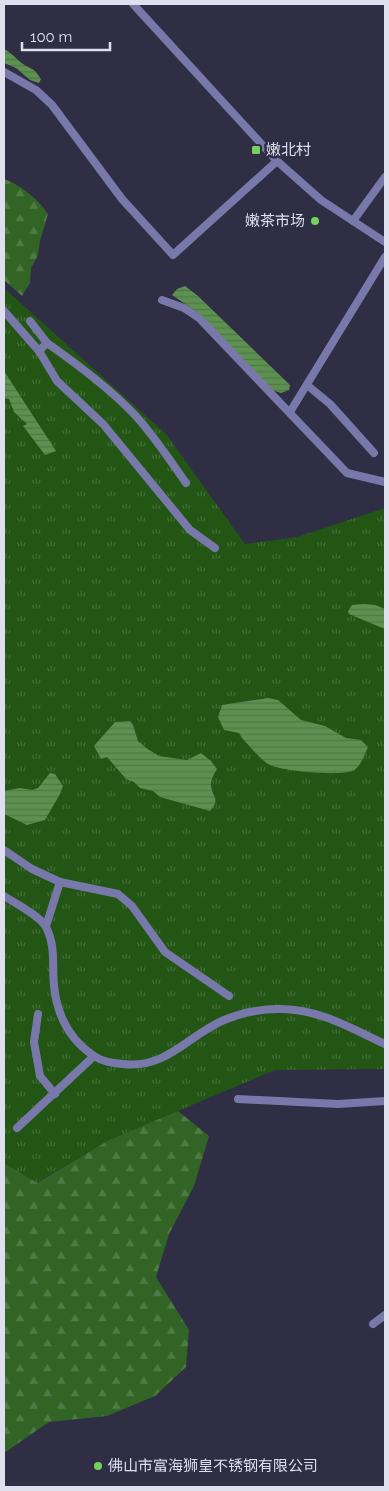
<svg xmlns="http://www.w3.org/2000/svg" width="389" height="1491" font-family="Raleway,'Noto Sans SC',sans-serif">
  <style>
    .grass { fill: url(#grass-tufts) }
    .forest { fill: url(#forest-firs) }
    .water { fill: url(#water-rules) }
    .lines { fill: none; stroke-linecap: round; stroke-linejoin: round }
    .minor { stroke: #7978aa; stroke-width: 8 }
    .poi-dot { fill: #74d25c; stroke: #2f2e44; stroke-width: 2 }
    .labels { text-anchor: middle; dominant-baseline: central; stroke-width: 5; stroke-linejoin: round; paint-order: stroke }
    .poi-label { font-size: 15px; fill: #dfdfee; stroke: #2f2e44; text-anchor: start }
  </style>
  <defs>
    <pattern id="grass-tufts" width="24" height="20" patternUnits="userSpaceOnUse" patternTransform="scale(1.25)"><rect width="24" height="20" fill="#235615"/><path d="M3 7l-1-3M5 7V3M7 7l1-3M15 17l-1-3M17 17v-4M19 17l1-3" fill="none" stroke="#426e37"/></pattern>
    <pattern id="forest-firs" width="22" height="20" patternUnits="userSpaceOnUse" patternTransform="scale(1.25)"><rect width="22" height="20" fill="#326525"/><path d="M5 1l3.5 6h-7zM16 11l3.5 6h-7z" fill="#4f7b45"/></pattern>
    <pattern id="water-rules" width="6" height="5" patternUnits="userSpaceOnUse" patternTransform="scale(1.25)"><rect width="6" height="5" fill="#5c914f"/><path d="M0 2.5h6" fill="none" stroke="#53764c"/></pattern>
  </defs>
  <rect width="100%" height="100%" fill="#2f2e44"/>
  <polygon class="grass" points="4,288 166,434 245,544 297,537 385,508 385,1069 275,1070 109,1140 36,1183 4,1163"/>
  <g class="forest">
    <path d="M4,179c17,6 34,20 44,35l-8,27 -2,14 -7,13 -1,15 -8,13 -18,-16z"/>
    <polygon points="178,1111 209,1136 194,1186 169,1234 156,1277 189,1330 186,1367 155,1396 107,1416 49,1422 4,1453 4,1163 37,1183 109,1140"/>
  </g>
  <g class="water">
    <path d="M4,49c7,3 12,10 19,15 11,7 10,3 18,15l-2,4 -9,-3 -14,-12 -12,-5z"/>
    <polygon points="185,286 198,296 290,385 289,390 281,393 272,390 197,312 172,295 177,289"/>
    <polygon points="4,371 56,451 45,455 23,426 27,424 14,412 9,399 4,398"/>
    <polygon points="363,604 375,605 385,609 385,629 349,614 348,611 352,605"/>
    <path d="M268,698l10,2 23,20 24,6 21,12 15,2 7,7c-3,7 -7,19 -14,23 -11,7 -72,1 -84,-5 -9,-4 -21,-20 -28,-27l-3,-5 -15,-3 -6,-13 4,-12z"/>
    <path d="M130,721l3,4 5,16 8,7 13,8 28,4 14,-7 10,8 6,8c-3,5 -6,10 -6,16 1,13 10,13 -1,26l-50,-14 -7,-6 -13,-3 -6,-6 -8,-3 -19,-22 -6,2 -7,-13 21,-24z"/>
    <polygon points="50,773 55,774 63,786 60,794 45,820 27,825 4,814 4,791 20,788 32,790 38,788"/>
  </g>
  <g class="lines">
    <g class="minor">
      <polyline points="133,4 277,161 321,200 385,242"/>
      <polyline points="4,72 36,90 52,105 122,199 173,255 277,161"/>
      <polyline points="353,221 385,177"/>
      <polyline points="162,300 184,308 199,318 347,473 385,482"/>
      <polyline points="4,311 39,351 57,381 103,424 190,530 215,548"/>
      <polyline points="30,321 47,343"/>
      <path d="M39,351l8,-8c30,21 61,44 86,70 20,21 36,46 53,70"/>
      <polyline points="307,385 330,404 374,453"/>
      <polyline points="290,412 385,257"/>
      <polyline points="4,850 32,869 60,882 118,894 132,906 165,952 229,996"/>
      <path d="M4,896c11,7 36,20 42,31 10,19 6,39 8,59 3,29 16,54 40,70 9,6 18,7 29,8 44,5 64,-28 101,-44 17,-7 37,-11 55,-11 41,0 71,19 106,35"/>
      <polyline points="46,926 60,882"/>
      <polyline points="38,1014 34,1042 40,1076 55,1094"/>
      <polyline points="238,1099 338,1104 385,1101"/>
      <polyline points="17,1128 94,1056"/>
      <polyline points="373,1324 385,1315"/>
    </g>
  </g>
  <g class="poi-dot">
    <rect x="251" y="145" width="10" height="10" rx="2.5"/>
    <circle cx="315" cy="221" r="5"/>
    <circle cx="98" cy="1466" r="5"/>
  </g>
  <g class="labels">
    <g class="poi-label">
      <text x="266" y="150">嫩北村</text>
      <text x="305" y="221" text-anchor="end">嫩茶市场</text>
      <text x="108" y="1466">佛山市富海狮皇不锈钢有限公司</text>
    </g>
  </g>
  <rect width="389" height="1491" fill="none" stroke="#dfdfee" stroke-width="10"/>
  <path d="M22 42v8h88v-8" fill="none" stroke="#dfdfee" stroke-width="2.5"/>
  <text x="30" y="42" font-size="15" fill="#dfdfee" stroke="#2f2e44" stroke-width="4" paint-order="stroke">100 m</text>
</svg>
